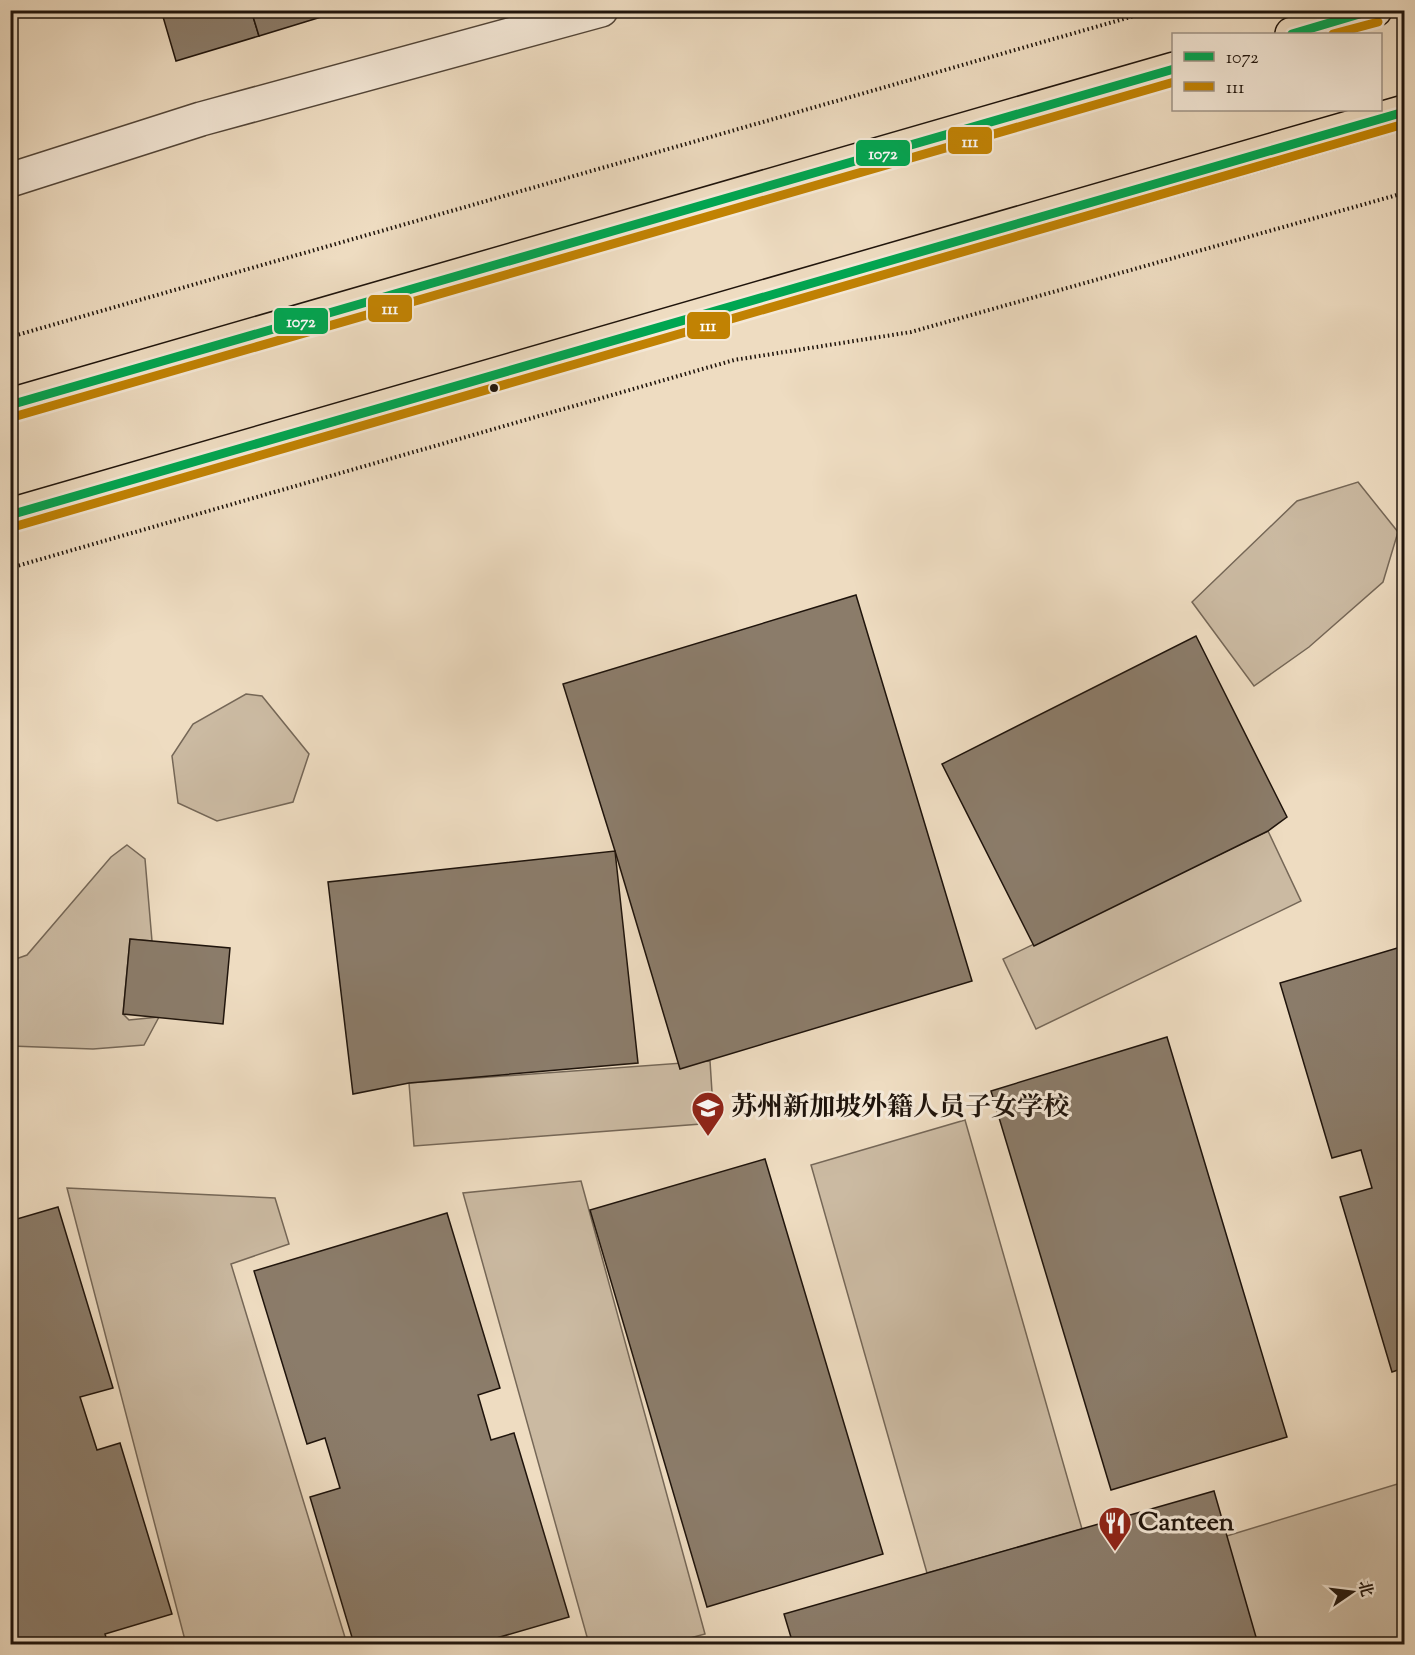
<svg xmlns="http://www.w3.org/2000/svg" width="1415" height="1655" font-family="'Sorts Mill Goudy','Noto Serif SC',serif">
  <style>
    .green { fill: #cbbaa2; stroke: #756757; stroke-width: 1.5 }
    .building { fill: #8b7c6a; stroke: #1f140c; stroke-width: 1.5 }
    .lines { fill: none; stroke-linecap: round; stroke-linejoin: round }
    .minor-casing { stroke: #534639; stroke-width: 36 }
    .primary-casing { stroke: #1f140c; stroke-width: 36 }
    .path { stroke: #1f140c; stroke-width: 4; stroke-dasharray: 1.5 3; stroke-linecap: butt }
    .minor { stroke: #f4e8d7; stroke-width: 33 }
    .primary { stroke: #eedcc1; stroke-width: 33 }
    .bus-1-casing { stroke: #f4e8d7; stroke-width: 14 }
    .bus-2-casing { stroke: #f4e8d7; stroke-width: 14 }
    .bus-1 { stroke: #00a651; stroke-width: 9 }
    .bus-2 { stroke: #c18203; stroke-width: 9 }
    .bus-dot { fill: #1f140c; stroke: #f4e8d7; stroke-width: 2 }
    .labels { text-anchor: middle; dominant-baseline: central; stroke-width: 6; stroke-linejoin: round; paint-order: stroke }
    .poi-label { font-size: 26px; font-weight: bold; fill: #1f140c; stroke: #f4e8d7; text-anchor: start }
    .line-badge { stroke: #f4e8d7; stroke-width: 2 }
    .badge-label { font-size: 16px; text-anchor: middle; font-weight: bold; fill: #fff }
  </style>
  <rect width="100%" height="100%" fill="#eedcc1"/>
  <filter id="stains"><feTurbulence type="fractalNoise" baseFrequency=".00333" numOctaves="4"/><feColorMatrix values="0 0 0 0 .2 0 0 0 0 .09 0 0 0 0 .02 0 0 0 .5 -.17"/></filter>
  <radialGradient id="worn" r=".72"><stop offset=".6" stop-color="#630" stop-opacity="0"/><stop offset="1" stop-color="#630" stop-opacity=".3"/></radialGradient>
  <g class="green">
    <polygon points="1358,482 1398,532 1383,582 1309,647 1254,686 1192,602 1297,501"/>
    <polygon points="246,694 262,696 309,754 293,802 217,821 178,803 172,756 193,724"/>
    <polygon points="1268,831 1301,901 1036,1029 1003,959"/>
    <polygon points="127,845 145,859 152,941 130,939 123,1014 129,1020 159,1017 144,1045 93,1049 11,1046 10,961 27,955 111,857"/>
    <polygon points="710,1061 714,1123 414,1146 409,1083"/>
    <polygon points="965,1120 1082,1529 927,1573 811,1165"/>
    <polygon points="581,1181 705,1634 668,1644 589,1644 463,1193"/>
    <polygon points="67,1188 275,1198 289,1244 231,1264 347,1644 186,1644"/>
    <polygon points="1404,1482 1404,1644 1238,1644 1207,1542"/>
  </g>
  <g class="building">
    <polygon points="161,10 251,10 259,36 176,61"/>
    <polygon points="251,10 344,10 259,36"/>
    <polygon points="856,595 972,981 680,1069 615,851 563,684"/>
    <polygon points="1196,636 1287,817 1268,831 1034,946 942,764"/>
    <polygon points="615,851 638,1063 409,1083 353,1094 328,882"/>
    <polygon points="130,939 230,948 223,1024 123,1014"/>
    <polygon points="1404,946 1404,1368 1392,1372 1340,1197 1372,1188 1361,1150 1332,1158 1280,983"/>
    <polygon points="1167,1037 1287,1437 1111,1490 991,1091"/>
    <polygon points="765,1159 883,1554 707,1607 590,1210"/>
    <polygon points="58,1207 113,1388 80,1397 97,1450 120,1443 172,1614 105,1634 108,1644 10,1644 10,1221"/>
    <polygon points="447,1213 500,1388 478,1395 491,1440 514,1433 569,1617 476,1644 354,1644 310,1497 340,1488 325,1438 307,1444 254,1271"/>
    <polygon points="1214,1491 1258,1644 793,1644 784,1614"/>
    <polygon points="157,1639 158,1644 138,1644"/>
  </g>
  <g class="lines">
    <defs>
      <polyline id="minor" points="10,180 201,119 601,10"/>
      <g id="primary">
        <polyline points="1292,34 1375,10"/>
        <polyline points="10,405 1174,69"/>
        <polyline points="10,515 1404,112"/>
      </g>
    </defs>
    <use href="#minor" class="minor-casing"/>
    <use href="#primary" class="primary-casing"/>
    <g class="path">
      <polyline points="10,337 1155,10"/>
      <polyline points="10,568 734,360 911,332 1404,193"/>
    </g>
    <use href="#minor" class="minor"/>
    <use href="#primary" class="primary"/>
    <defs>
      <g id="bus-1">
        <polyline points="1292,34 1373,10"/>
        <polyline points="10,405 1174,69"/>
        <polyline points="10,515 1404,112"/>
      </g>
      <g id="bus-2">
        <polyline points="1333,34 1378,22"/>
        <polyline points="13,417 1174,82"/>
        <polyline points="13,527 1404,124"/>
      </g>
    </defs>
    <use href="#bus-1" class="bus-1-casing"/>
    <use href="#bus-2" class="bus-2-casing"/>
    <use href="#bus-1" class="bus-1"/>
    <use href="#bus-2" class="bus-2"/>
  </g>
  <defs>
    <symbol id="school-pin" viewBox="-11 -11 22 30"><path d="M0 17L-7.5 6A9.5 9.5 0 1 1 7.5 6Z" fill="#8f2418" stroke="#f4e8d7"/><path d="M0-5L7-2L0 1L-7-2ZM-4 1L0 2.5L4 1V4Q0 6-4 4Z" fill="#fff"/></symbol>
    <symbol id="restaurant-pin" viewBox="-11 -11 22 30"><path d="M0 17L-7.5 6A9.5 9.5 0 1 1 7.5 6Z" fill="#8f2418" stroke="#f4e8d7"/><path d="M-5-6h1v4h1v-4h1v4h1v-4h1v5L-1.5 .5V6h-2V.5L-5-1ZM5-6V6H3V1.5H1.5Q1.5-4 5-6Z" fill="#fff"/></symbol>
  </defs>
  <g fill-rule="evenodd">
    <use href="#school-pin" x="689" y="1089" width="38" height="52"/>
    <use href="#restaurant-pin" x="1096" y="1504" width="38" height="52"/>
  </g>
  <circle class="bus-dot" cx="494" cy="388" r="5"/>
  <g class="labels">
    <g class="poi-label">
      <text x="731" y="1108">苏州新加坡外籍人员子女学校</text>
      <text x="1138" y="1523">Canteen</text>
    </g>
  </g>
  <g class="line-badge">
    <rect x="947" y="126" width="46" height="29" rx="6" fill="#c18203"/>
    <rect x="855" y="139" width="56" height="28" rx="6" fill="#00a651"/>
    <rect x="367" y="294" width="46" height="29" rx="6" fill="#c18203"/>
    <rect x="273" y="307" width="56" height="28" rx="6" fill="#00a651"/>
    <rect x="686" y="311" width="45" height="29" rx="6" fill="#c18203"/>
  </g>
  <g class="badge-label">
    <text x="970" y="147">111</text>
    <text x="883" y="159">1072</text>
    <text x="390" y="314">111</text>
    <text x="301" y="327">1072</text>
    <text x="708" y="331">111</text>
  </g>
  <rect width="1415" height="1655" fill="none" stroke="#eedcc1" stroke-width="36"/>
  <rect x="12" y="12" width="1391" height="1631" fill="none" stroke="#1f140c" stroke-width="3"/>
  <rect x="18" y="18" width="1379" height="1619" fill="none" stroke="#1f140c" stroke-width="1.5"/>
  <rect x="1172" y="33" width="210" height="78" fill="#f4e8d7" stroke="#9f9386" stroke-width="1.5"/>
  <rect x="1184" y="52" width="30" height="9" fill="#00a651" stroke="#9f9386" stroke-width="1.5"/>
  <text x="1226" y="63" font-size="18" fill="#1f140c">1072</text>
  <rect x="1184" y="82" width="30" height="9" fill="#c18203" stroke="#9f9386" stroke-width="1.5"/>
  <text x="1226" y="93" font-size="18" fill="#1f140c">111</text>
  <g transform="translate(1352 1592) rotate(76)" stroke="#f4e8d7" stroke-width="4.5" paint-order="stroke">
  <path d="M0-4.5L10 22L0 15L-10 22Z" fill="#1f140c"/>
  <text y="-9" font-size="16" font-weight="bold" text-anchor="middle" fill="#1f140c">北</text>
  </g>
  <rect width="100%" height="100%" filter="url(#stains)"/>
  <rect width="100%" height="100%" fill="url(#worn)"/>
</svg>
